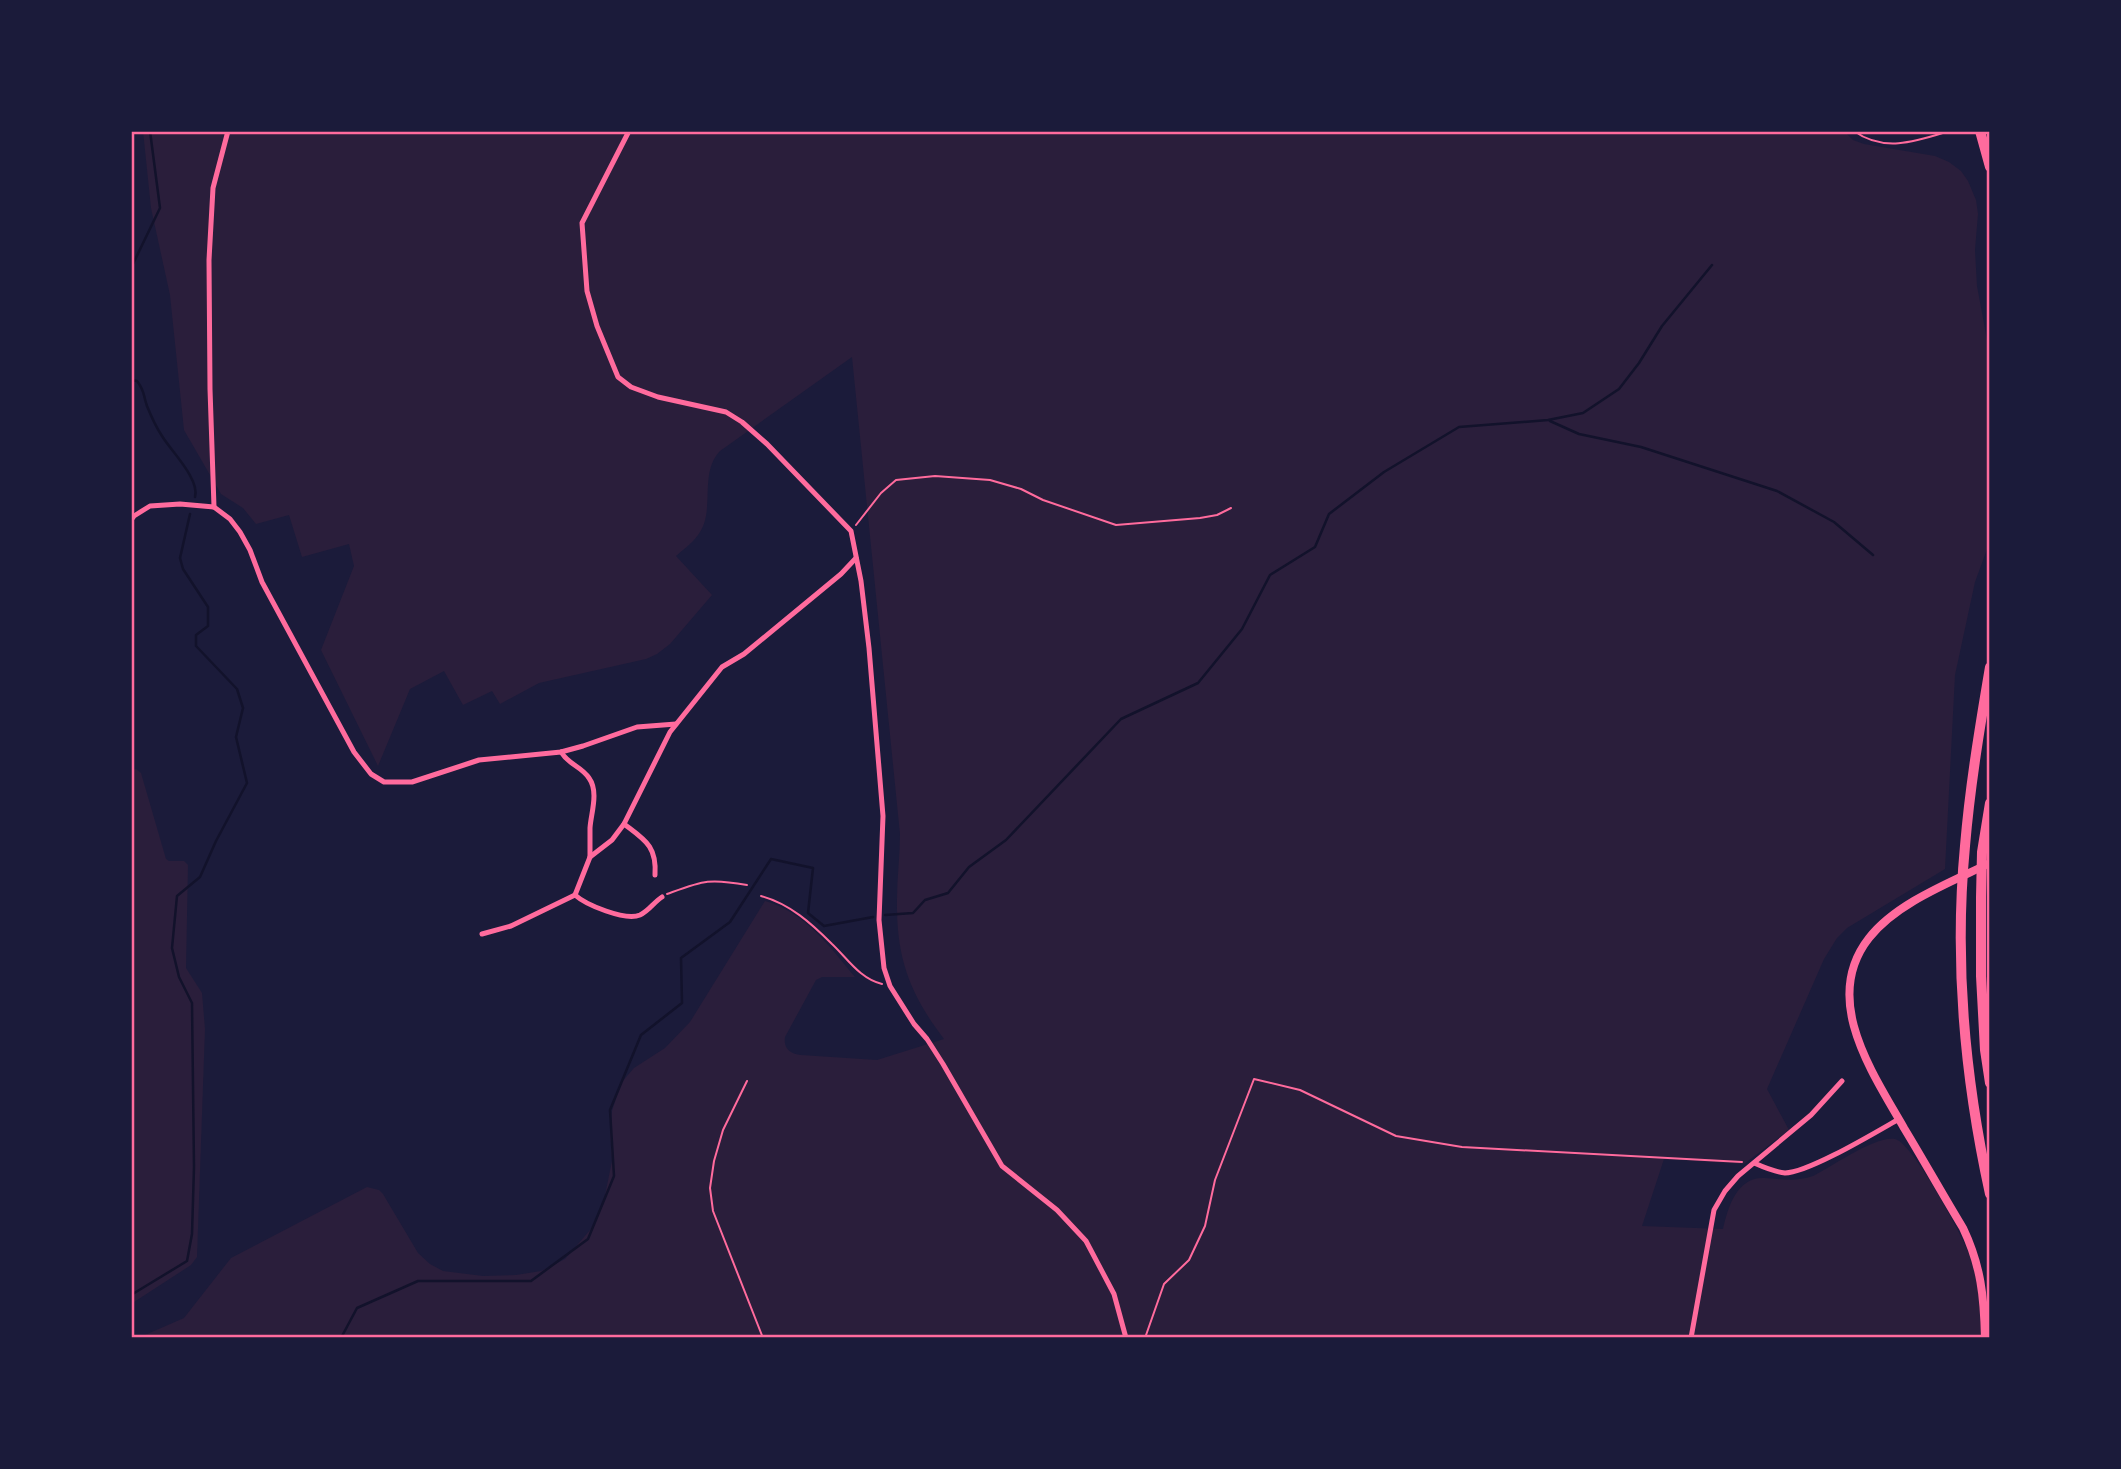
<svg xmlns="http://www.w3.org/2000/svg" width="2121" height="1469" font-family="Literata,serif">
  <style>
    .green { fill: #2a1e3b }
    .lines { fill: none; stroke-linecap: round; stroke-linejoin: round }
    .stream { stroke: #12122b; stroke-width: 2.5 }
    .path { stroke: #ff6b9d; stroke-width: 2 }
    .minor { stroke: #ff6b9d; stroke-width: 5 }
    .secondary { stroke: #ff6b9d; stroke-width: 8 }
    .motorway { stroke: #ff6b9d; stroke-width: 10 }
    .neatline { fill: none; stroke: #ff6b9d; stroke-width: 2.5 }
  </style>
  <rect width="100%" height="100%" fill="#1b1b3a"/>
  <g class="green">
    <path d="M143,131h1701l9,9 11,4 71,12 14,6 12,9 7,10 8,19 2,14 -3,36 2,36 13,70v185l-15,41 -20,93 -10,194 -98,59 -10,10 -13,21 -57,130 22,41 -45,34 -80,-5 -22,67 81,3c5,-22 14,-52 41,-51 18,1 32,4 49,-2 18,-9 63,-41 82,-37 19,4 77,113 82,135 5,20 3,43 5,64h-1844l46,-20 47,-60 136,-71 12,3 4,4 35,59 12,11 13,7 40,5 33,-1 25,-4 24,-12 26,-30 12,-24 9,-44 -2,-30 2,-20 9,-28 13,-15 31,-20 25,-26 75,-121c40,11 64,45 90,76h-33l-6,3 -31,57c-2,12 6,17 16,18l76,5 67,-21c-35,-46 -48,-82 -47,-140 0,-22 3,-43 3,-65l-48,-477 -132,94c-21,22 -5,58 -20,81 -5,9 -16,17 -24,24l36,39 -42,49 -13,10 -11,5 -107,24 -39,21 -8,-13 -29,14 -19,-34 -34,18 -32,77 -57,-116 33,-84 -5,-22 -47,13 -13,-42 -33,9 -13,-16 -22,-14 -37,-64 -14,-135 -19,-87z"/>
    <polygon points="136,769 141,773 166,859 169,861 184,861 188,865 186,968 202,993 205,1029 197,1257 191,1265 131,1304 131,770"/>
  </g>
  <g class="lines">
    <g class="stream">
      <polyline points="131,268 160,208 150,131"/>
      <path d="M131,380l6,1c8,10 6,14 10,25 4,10 9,21 15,30 9,15 38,43 33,61"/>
      <polyline points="1550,421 1579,434 1641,447 1777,491 1834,522 1873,555"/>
      <polyline points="885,915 913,913 925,900 948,893 969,867 1006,840 1121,719 1198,683 1242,629 1270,575 1315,547 1329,514 1384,472 1459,427 1548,420 1583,413 1619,389 1639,363 1662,326 1712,265"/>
      <polyline points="131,1295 187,1261 192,1234 194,1167 192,1003 179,977 172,948 177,896 200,877 216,841 247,783 236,737 243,708 237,689 196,646 196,635 208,626 208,607 183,569 180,558 190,514"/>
      <polyline points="341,1338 357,1308 418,1281 531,1281 588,1239 614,1176 610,1110 641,1035 682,1003 681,958 730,922 771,859 813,868 808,913 824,926 873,917"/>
    </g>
    <g class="path">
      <path d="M1854,131c30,22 63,10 95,0"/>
      <polyline points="856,525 881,493 896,480 935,476 990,480 1021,489 1043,500 1116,525 1200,518 1217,515 1231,508"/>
      <path d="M667,894c36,-13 41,-16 80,-9"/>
      <path d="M761,896c29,8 50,27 71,48 15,14 28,35 50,40"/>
      <polyline points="747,1081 723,1130 714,1161 710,1188 713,1211 763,1338"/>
      <polyline points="1145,1338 1164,1284 1189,1260 1205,1226 1215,1180 1254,1079 1300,1090 1396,1136 1462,1147 1742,1162"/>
    </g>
    <g class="minor">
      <polyline points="629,131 582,223 587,291 597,326 618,377 631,387 658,397 726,412 742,422 767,444 851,531 861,581 869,648 883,816 879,920 884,968 890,986 914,1024 927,1039 943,1064 1002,1166 1057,1210 1086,1241 1114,1294 1126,1338"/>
      <polyline points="214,507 210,389 209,260 213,188 228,131"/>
      <polyline points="131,520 134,516 150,506 180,504 214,507 230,519 240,532 250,550 262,582 354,752 371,774 384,782 412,782 479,760 561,752 583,746 637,727 676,724"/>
      <path d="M561,752c8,13 20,14 28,26 10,14 2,35 1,50 0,10 0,19 0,29"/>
      <path d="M624,824c21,16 33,22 31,51"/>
      <polyline points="575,895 590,857 612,840 624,824 670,732 722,667 744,654 841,574 856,558"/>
      <path d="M575,895c11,10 50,26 65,20 9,-4 14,-13 22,-18"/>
      <polyline points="482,934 511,926 575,895"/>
      <path d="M1754,1163c9,4 20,9 31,10 23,0 91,-41 114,-54"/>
      <polyline points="1691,1338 1714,1210 1725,1191 1738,1176 1811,1115 1842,1081"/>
    </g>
    <path class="secondary" d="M1985,1338c-1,-42 -4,-72 -22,-110 -20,-33 -39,-67 -59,-100 -32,-56 -83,-129 -35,-190 27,-35 82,-56 121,-75"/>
    <g class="motorway">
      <polyline points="1980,131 1990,167"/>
      <path d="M1990,667c-10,59 -20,119 -25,179 -11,116 0,234 25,348"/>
      <polyline points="1990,803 1982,852 1981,897 1981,976 1985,1050 1990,1083"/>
    </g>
  </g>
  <rect width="2121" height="1469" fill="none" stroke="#1b1b3a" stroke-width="266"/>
  <rect x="133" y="133" width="1855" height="1203" class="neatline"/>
</svg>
